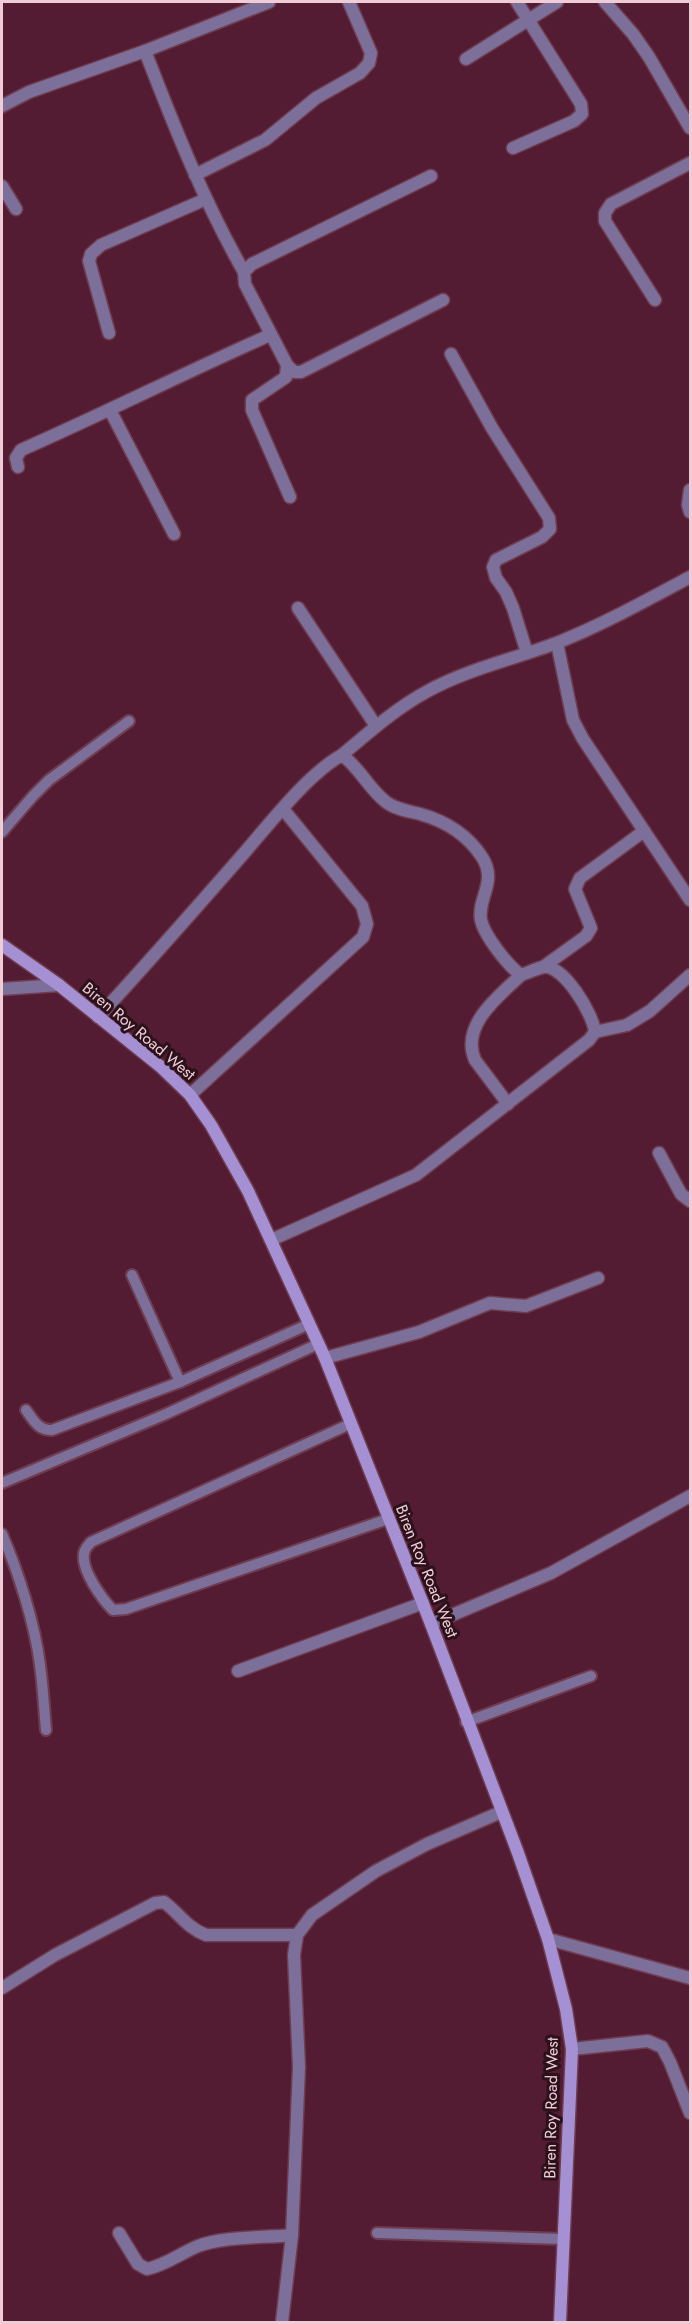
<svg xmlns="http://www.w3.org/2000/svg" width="692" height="2324" font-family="Jost,sans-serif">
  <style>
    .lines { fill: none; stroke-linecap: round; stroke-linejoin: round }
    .service-casing { stroke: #6f3c50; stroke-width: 14 }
    .minor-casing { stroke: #6f3c50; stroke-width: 15 }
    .tertiary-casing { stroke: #6f3c50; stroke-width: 15 }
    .secondary-casing { stroke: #6f3c50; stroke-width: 15 }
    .service { stroke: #7c6f99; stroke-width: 10 }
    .minor { stroke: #7c6f99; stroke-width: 12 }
    .tertiary { stroke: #7c6f99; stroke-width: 12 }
    .secondary { stroke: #a590d4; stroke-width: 12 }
    .labels { text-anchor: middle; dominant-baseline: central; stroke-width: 6; stroke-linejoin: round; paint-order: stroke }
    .street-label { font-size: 16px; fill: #f0ccd7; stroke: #2a111a }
  </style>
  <rect width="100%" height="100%" fill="#531c32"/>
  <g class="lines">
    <defs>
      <g id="service">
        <polyline points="2,832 33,796 49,780 129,721"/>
        <polyline points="132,1275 180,1382"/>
        <path d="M26,1410c8,11 12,20 26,20l128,-48 129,-58"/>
        <path d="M350,1424l-259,118c-3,4 -7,7 -7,12 -3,16 18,45 29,56l13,-1 262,-90"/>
        <polyline points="2,1483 166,1414 318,1344"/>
        <path d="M2,1534c16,37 33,90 38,131 3,21 4,43 6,65"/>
        <polyline points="466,1722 591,1676"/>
        <polyline points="377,2233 563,2239"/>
      </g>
      <g id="minor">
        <polyline points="605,2 633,34 649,57 690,128"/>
        <path d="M145,51c29,75 59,151 99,221"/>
        <polyline points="466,59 557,2"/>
        <polyline points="513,148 574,121 582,114 581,104 517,2"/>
        <polyline points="195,175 265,140 316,98 360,73 369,63 371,53 349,2"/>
        <polyline points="431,176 252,264 244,272 245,284 287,365 294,372 301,372 443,300"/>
        <polyline points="2,186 16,209"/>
        <polyline points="655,300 605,221 605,213 611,204 690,163"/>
        <polyline points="109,333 89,261 91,254 101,245 206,199"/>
        <polyline points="451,354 492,428 549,518 550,529 542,537 496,560 493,567 496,578 506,592 513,608 527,653"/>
        <polyline points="287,365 286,377 252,400 252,410 290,497"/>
        <polyline points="110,410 174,534"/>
        <path d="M18,467l-2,-9 5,-8c84,-37 165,-78 249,-115"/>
        <polyline points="690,490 688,505 690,512"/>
        <polyline points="298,608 376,726"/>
        <polyline points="557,643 573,720 583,739 690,900"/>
        <path d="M342,755c26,-22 53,-46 84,-63 41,-23 89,-33 133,-50 45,-18 88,-42 131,-65"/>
        <polyline points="543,967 586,936 591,928 575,889 580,878 644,831"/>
        <path d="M98,1017c50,-54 98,-109 147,-165 25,-29 64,-79 97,-97 18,13 26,33 44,47 9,7 22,9 34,12 25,7 47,20 62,43 16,25 -5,41 -1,63 3,15 27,46 40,55 7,-2 16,-7 23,-8 20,-2 49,47 51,65l-6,8 -173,135 -145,65"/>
        <polyline points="595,1032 627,1025 650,1011 690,975"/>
        <polyline points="190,1095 363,937 367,924 362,906 283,809"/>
        <path d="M508,1104l-33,-44c-15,-35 24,-64 46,-85"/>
        <polyline points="659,1153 681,1194 690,1201"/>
        <polyline points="325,1358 419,1332 490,1303 526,1306 598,1278"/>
        <polyline points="431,1624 551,1573 690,1496"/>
        <polyline points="238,1671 423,1603"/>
        <path d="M2,1988l53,-33 100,-52 9,-1c15,11 23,26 42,33h91"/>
        <polyline points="572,2049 648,2041 662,2047 670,2062 690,2113"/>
        <path d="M119,2233l19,31 9,5c19,-4 34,-16 51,-23 26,-10 66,-8 94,-11"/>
        <polyline points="282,2322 292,2235 299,2067 294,1955 297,1935 312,1915 376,1871 427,1844 501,1812"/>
      </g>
      <g id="tertiary">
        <polyline points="2,106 29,92 145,51 269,2"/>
        <polyline points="2,989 59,985"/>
        <polyline points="548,1939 690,1978"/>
      </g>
      <polyline id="secondary" points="2,945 59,985 161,1067 190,1095 211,1125 248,1191 325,1358 431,1624 518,1853 548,1939 566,2009 572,2049 560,2322"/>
    </defs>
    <use href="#service" class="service-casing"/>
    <use href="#minor" class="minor-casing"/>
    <use href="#tertiary" class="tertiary-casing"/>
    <use href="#secondary" class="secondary-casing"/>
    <use href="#service" class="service"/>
    <use href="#minor" class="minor"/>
    <use href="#tertiary" class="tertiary"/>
    <use href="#secondary" class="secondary"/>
  </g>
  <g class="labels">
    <g class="street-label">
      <text transform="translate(139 1031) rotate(40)">Biren Roy Road West</text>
      <text transform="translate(427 1571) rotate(68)">Biren Roy Road West</text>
      <text transform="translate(551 2108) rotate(-89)">Biren Roy Road West</text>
    </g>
  </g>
  <rect width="692" height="2324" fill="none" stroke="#f0ccd7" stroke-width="6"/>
</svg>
